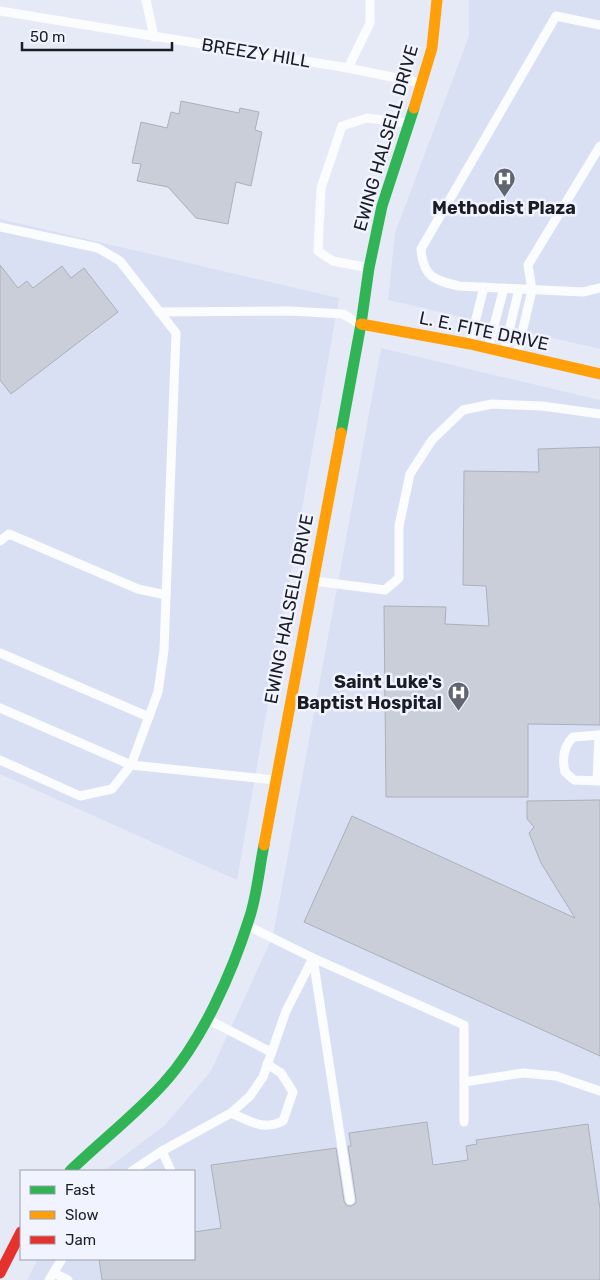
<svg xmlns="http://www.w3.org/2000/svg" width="600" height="1280" font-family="Rubik,sans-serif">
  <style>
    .built { fill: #dae0f4 }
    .building { fill: #caced8; stroke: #acb0ba }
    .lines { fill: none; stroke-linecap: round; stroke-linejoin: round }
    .lane { stroke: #fbfcfe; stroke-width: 9 }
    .fast { stroke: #30b455; stroke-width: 11 }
    .slow { stroke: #ff9f0a; stroke-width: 11 }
    .jam { stroke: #e5322d; stroke-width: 11 }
    .labels { text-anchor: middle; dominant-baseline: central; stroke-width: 5; stroke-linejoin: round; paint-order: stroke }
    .street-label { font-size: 18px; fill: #1a1d26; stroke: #f1f4ff }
    .poi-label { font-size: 18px; font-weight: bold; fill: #1a1d26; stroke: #f1f4ff }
  </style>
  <rect width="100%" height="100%" fill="#e6eaf6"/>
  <g class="built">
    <polygon points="469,0 600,0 600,349 388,300 395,233 469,36"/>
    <polygon points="0,219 339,298 237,880 0,774"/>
    <polygon points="381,348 600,400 600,1280 27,1280 38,1259 194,1259 194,1171 104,1171 165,1125 211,1071 273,936"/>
  </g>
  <g class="building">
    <polygon points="181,101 239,113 240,108 259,112 255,130 262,132 251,186 236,182 228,224 196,218 168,187 137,181 141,164 132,163 141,122 167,128 171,112 179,114"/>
    <polygon points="0,265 18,288 27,281 33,288 62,266 71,278 84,268 118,312 11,394 0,380"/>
    <polygon points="600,447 600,725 528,724 528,797 386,797 384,606 446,607 445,624 489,626 486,586 463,585 464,471 539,472 538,449"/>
    <polygon points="600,800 600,1056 304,922 352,816 575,918 541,863 529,833 534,827 527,819 527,801"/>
    <polygon points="427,1122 433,1165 468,1160 466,1146 477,1144 476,1140 588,1124 600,1209 600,1280 102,1280 99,1259 194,1259 194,1232 221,1228 211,1165 336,1148 344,1201 347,1206 351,1206 356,1203 356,1199 348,1146 351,1146 349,1133"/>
  </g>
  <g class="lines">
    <g class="lane">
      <polyline points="146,0 154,37"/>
      <polyline points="0,11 348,68 421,83"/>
      <path d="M600,25l-44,-9 -135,233c2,28 13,31 38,37l124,6 17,-4"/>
      <polyline points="348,68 370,23 370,0"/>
      <polyline points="0,227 98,248 120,261 176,333 164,650 158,692 131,765 112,789 80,796 0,760"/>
      <polyline points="369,268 333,261 318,251 321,188 342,126 367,118 407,123"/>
      <polyline points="159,312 290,311 343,314 360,324"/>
      <polyline points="470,342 484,287"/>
      <polyline points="488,348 504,288"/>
      <polyline points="504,352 519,289"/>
      <polyline points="517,354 532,290 528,265 600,146"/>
      <polyline points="0,541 9,534 138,589 166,595"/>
      <polyline points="314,581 385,590 399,578 399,526 410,474 432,440 463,410 492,404 542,406 600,414"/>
      <polyline points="0,653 149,717"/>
      <polyline points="0,708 131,765 275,780"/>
      <path d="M600,735l-27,2c-10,10 -11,22 -8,35l9,8 26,1"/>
      <polyline points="597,781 599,735"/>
      <polyline points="248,926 313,958 464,1025 464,1122"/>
      <polyline points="313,958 350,1200"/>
      <polyline points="209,1020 271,1052"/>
      <polyline points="464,1082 523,1073 556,1076 600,1091"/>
      <path d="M231,1113c19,8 32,18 52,8l10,-29 -12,-19 -14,-9"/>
      <polyline points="162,1151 171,1171"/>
      <polyline points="132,1171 162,1151 231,1113 250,1096 263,1077 286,1011 313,958"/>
      <polyline points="54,1273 68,1280"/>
      <polyline points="49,1280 62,1259"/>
    </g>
    <g class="fast">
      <polyline points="341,433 361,324 369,268 382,206 414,108"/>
      <path d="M70,1171c31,-30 65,-56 94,-88 38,-42 68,-110 85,-164 8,-23 10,-50 15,-74"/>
    </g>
    <g class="slow">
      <polyline points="414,108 432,48 437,0"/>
      <polyline points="361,324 470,344 600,374"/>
      <polyline points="264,845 341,433"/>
    </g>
    <polyline class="jam" points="0,1273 21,1232"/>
  </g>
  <defs>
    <symbol id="hospital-pin" viewBox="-11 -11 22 30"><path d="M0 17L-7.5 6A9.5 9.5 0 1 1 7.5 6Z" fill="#61656f" stroke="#f1f4ff"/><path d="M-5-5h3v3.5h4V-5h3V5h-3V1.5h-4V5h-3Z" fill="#fff"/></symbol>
  </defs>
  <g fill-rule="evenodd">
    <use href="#hospital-pin" x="492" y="166" width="25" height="34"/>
    <use href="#hospital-pin" x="446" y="680" width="25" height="34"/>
  </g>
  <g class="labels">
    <g class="street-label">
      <text transform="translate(256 53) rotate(9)">BREEZY HILL</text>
      <text transform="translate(386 138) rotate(-74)">EWING HALSELL DRIVE</text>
      <text transform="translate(484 331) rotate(12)">L. E. FITE DRIVE</text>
      <text transform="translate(289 609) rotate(-79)">EWING HALSELL DRIVE</text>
    </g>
    <g class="poi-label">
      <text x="504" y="208">Methodist Plaza</text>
      <text x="442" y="682" text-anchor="end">Saint Luke's<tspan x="442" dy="21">Baptist Hospital</tspan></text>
    </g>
  </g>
  <rect x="20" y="1170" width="175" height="90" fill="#f1f4ff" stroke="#9b9ea8"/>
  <rect x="30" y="1186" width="25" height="8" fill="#30b455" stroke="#9b9ea8"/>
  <text x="65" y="1195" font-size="15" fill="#1a1d26">Fast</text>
  <rect x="30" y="1211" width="25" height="8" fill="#ff9f0a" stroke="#9b9ea8"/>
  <text x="65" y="1220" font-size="15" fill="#1a1d26">Slow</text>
  <rect x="30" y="1236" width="25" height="8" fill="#e5322d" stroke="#9b9ea8"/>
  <text x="65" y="1245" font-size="15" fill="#1a1d26">Jam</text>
  <path d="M22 42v8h150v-8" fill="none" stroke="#1a1d26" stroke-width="2.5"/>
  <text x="30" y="42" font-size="15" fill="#1a1d26" stroke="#f1f4ff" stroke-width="4" paint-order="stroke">50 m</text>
</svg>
